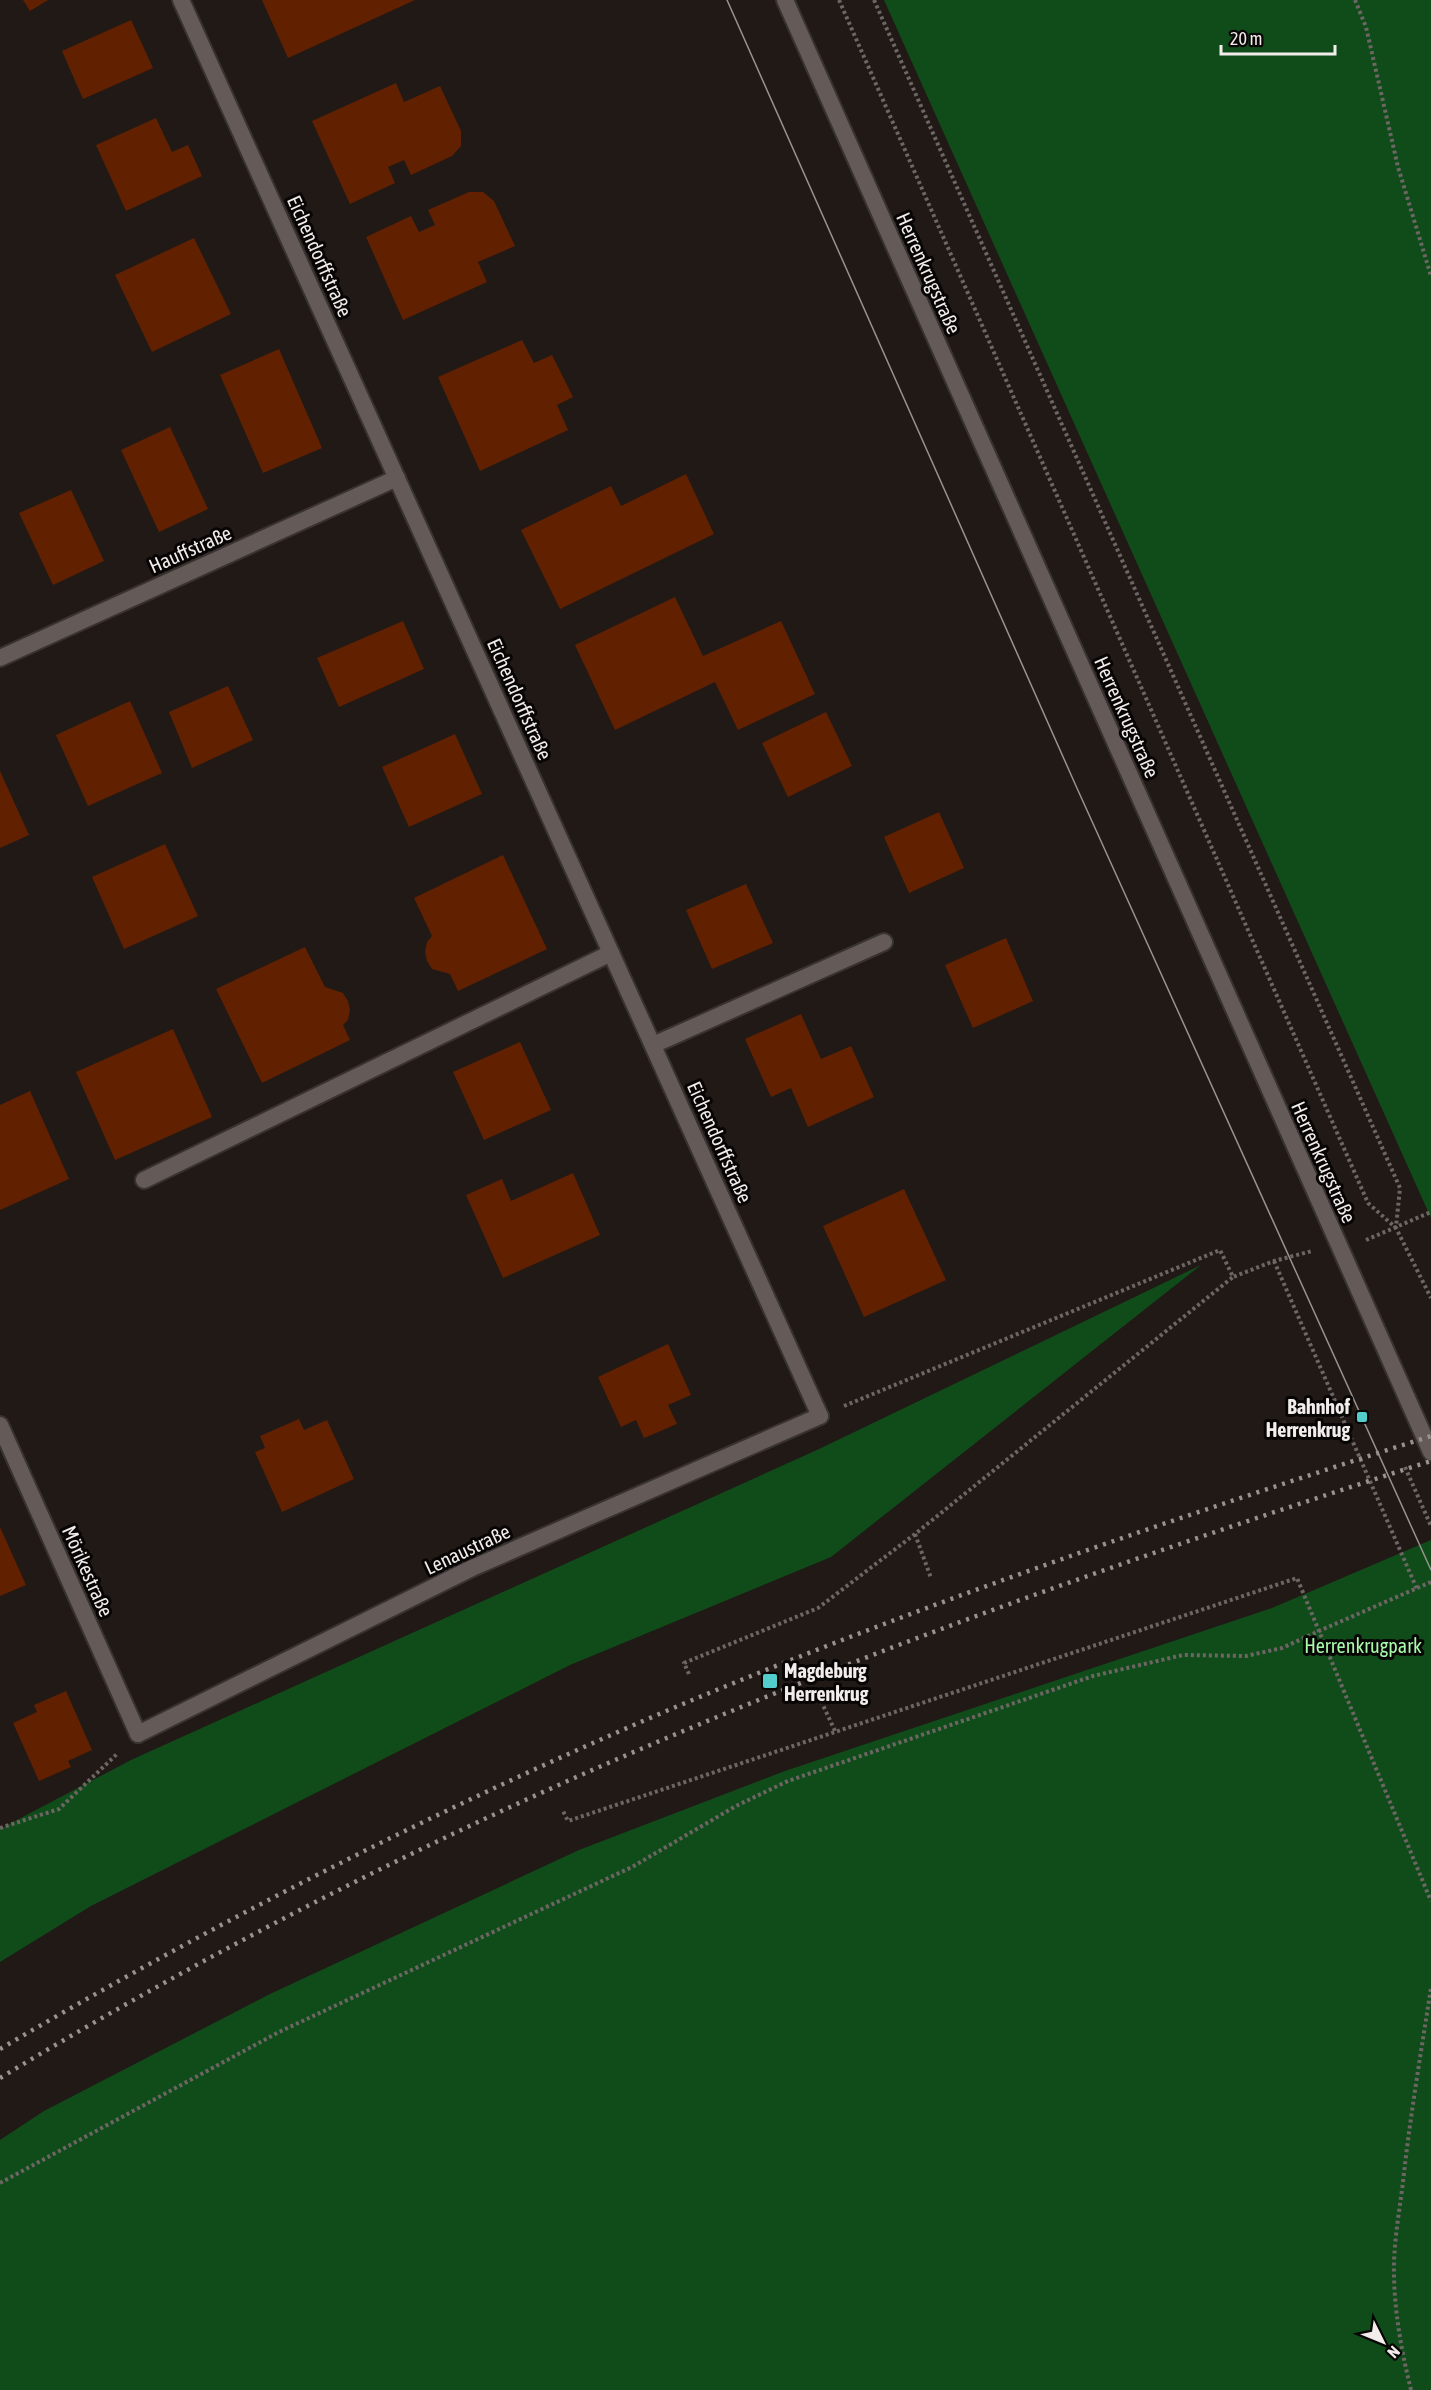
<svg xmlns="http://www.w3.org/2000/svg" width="1431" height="2390" font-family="'Asap Condensed',sans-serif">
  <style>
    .green { fill: #104c1a }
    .building { fill: #612000 }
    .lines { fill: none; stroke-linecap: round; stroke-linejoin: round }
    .service-casing { stroke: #383331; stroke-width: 20 }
    .minor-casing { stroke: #383331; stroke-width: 20 }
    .path { stroke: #6d6664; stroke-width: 4; stroke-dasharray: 3 3; stroke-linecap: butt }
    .service { stroke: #645a57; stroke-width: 16 }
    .minor { stroke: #645a57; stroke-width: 16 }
    .tram { stroke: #989290; stroke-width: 1.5 }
    .rail { stroke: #989290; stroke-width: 4.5; stroke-dasharray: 3 6; stroke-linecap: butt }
    .poi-dot { fill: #53cdcb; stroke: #080505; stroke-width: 2 }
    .labels { text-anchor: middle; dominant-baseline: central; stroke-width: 6; stroke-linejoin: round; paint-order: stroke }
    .street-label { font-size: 20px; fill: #f2edeb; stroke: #080505 }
    .poi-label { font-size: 20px; font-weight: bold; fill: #f2edeb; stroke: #080505; text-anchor: end }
    .park-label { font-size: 20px; fill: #a7f9ab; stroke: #080505 }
  </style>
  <rect width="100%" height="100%" fill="#211916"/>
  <g class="green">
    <polygon points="884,0 1431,0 1431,1218"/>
    <polygon points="1201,1265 831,1557 570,1665 91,1906 0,1962 0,1829 131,1760 817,1450"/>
    <polygon points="1431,1540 1431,2390 0,2390 0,2140 44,2111 270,1994 579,1850 785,1771 1272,1608"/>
  </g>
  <g class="building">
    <polygon points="23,0 48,0 30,11"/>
    <polygon points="262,0 415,0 288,58"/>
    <polygon points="131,20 153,68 83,99 62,51"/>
    <polygon points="396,83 404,102 440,86 461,131 461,146 452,156 411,175 404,160 388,167 395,183 350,204 312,121"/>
    <polygon points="156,118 172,152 188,145 202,176 126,211 96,145"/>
    <polygon points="469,192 483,192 494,201 515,246 478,262 487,282 403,320 366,237 411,216 419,232 435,225 428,210"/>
    <polygon points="194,238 231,314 152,352 115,275"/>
    <polygon points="522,340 534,363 552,355 573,397 557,405 568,430 480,471 438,377"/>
    <polygon points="279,349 322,448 263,473 220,375"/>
    <polygon points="170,427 208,509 159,532 121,450"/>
    <polygon points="686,474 714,534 560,609 521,530 611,486 621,506"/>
    <polygon points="71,490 104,561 53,585 19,513"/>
    <polygon points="675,597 703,656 781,621 815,694 738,730 715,682 615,730 575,645"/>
    <polygon points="403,621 424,669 339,707 317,658"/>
    <polygon points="228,686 253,740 192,768 169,712"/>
    <polygon points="130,701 162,773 88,806 56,735"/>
    <polygon points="826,712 852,766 788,797 762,743"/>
    <polygon points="455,734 482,794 409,827 382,767"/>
    <polygon points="0,771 29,835 0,848"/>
    <polygon points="939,812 964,868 909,893 884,837"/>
    <polygon points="165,844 198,916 124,949 92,877"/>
    <polygon points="503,855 547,949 458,991 450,974 432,969 427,961 425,952 427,942 432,936 414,898"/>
    <polygon points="746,884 773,943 712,969 686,910"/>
    <polygon points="1006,938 1033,1001 973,1028 945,965"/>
    <polygon points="305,947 325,987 343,993 348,1001 350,1010 348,1020 343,1025 350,1040 262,1083 216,989"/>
    <polygon points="801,1014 821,1059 851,1046 874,1097 808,1127 791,1088 771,1097 745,1039"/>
    <polygon points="173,1029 212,1117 115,1160 76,1072"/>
    <polygon points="520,1042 551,1110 484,1140 453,1072"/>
    <polygon points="30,1091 69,1179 0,1210 0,1105"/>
    <polygon points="573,1173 600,1235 503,1278 466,1195 502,1179 511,1201"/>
    <polygon points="904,1189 946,1280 864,1317 823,1226"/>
    <polygon points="668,1344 691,1395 668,1405 677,1424 644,1438 636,1420 621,1427 598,1377"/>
    <polygon points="299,1419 304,1430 327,1420 354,1479 282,1512 255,1452 265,1448 260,1436"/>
    <polygon points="0,1527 26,1585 0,1596"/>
    <polygon points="66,1691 92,1750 68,1761 71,1767 39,1781 13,1723 37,1712 34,1705"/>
  </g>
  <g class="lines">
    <defs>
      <g id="service">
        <polyline points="653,1045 884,942"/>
        <polyline points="144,1180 611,953"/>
        <polyline points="138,1734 472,1568 820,1416"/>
      </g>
      <g id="minor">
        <polyline points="181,0 820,1416"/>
        <polyline points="785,0 1431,1452"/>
        <polyline points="0,658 397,478"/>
        <polyline points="0,1425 138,1734"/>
      </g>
    </defs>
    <use href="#service" class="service-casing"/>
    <use href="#minor" class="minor-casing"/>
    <g class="path">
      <polyline points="839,0 1368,1203 1396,1228 1431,1298"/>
      <polyline points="874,0 1400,1188 1396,1227"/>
      <polyline points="1355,0 1366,27 1398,167 1431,276"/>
      <polyline points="1366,1240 1431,1212"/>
      <polyline points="1274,1261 1417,1589"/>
      <polyline points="844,1406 1220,1250 1233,1277 1274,1261 1312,1251"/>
      <polyline points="1405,1467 1431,1526"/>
      <polyline points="915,1534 931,1578"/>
      <polyline points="1431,1582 1319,1631 1431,1901"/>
      <polyline points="689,1674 684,1663 818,1608 915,1534 1233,1277"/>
      <polyline points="821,1701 836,1733"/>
      <polyline points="0,1828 59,1809 118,1753"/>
      <polyline points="0,2183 279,2032 632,1867 736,1806 788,1781 1093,1676 1183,1655 1246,1656 1282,1648 1319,1631 1297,1578 568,1821 563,1811"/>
      <path d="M1411,2390c-9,-37 -16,-74 -17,-113 -1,-31 5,-63 9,-95 7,-65 18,-130 28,-194"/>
    </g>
    <use href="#service" class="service"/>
    <use href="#minor" class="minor"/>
    <polyline class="tram" points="727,0 1076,786 1431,1570"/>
    <g class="rail">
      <path d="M0,2049c218,-128 445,-244 678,-343 246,-103 499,-189 753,-270"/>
      <path d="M0,2078c222,-134 454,-252 693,-351 241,-101 489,-186 738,-266"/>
    </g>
  </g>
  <g class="poi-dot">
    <rect x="1356" y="1411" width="12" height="12" rx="3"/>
    <rect x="762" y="1673" width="16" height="16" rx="3"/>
  </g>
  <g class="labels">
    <g class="street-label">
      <text transform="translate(320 256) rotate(66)">Eichendorffstraße</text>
      <text transform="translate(929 273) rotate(66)">Herrenkrugstraße</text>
      <text transform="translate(190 549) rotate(-24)">Hauffstraße</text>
      <text transform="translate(520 699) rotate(66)">Eichendorffstraße</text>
      <text transform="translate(1127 717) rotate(66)">Herrenkrugstraße</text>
      <text transform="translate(720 1142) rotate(66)">Eichendorffstraße</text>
      <text transform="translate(1324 1162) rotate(66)">Herrenkrugstraße</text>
      <text transform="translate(467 1549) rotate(-25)">Lenaustraße</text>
      <text transform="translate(88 1571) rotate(66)">Mörikestraße</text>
    </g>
    <g class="poi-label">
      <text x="1350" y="1406">Bahnhof<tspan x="1350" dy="23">Herrenkrug</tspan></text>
      <text x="784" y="1670" text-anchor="start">Magdeburg<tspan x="784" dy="23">Herrenkrug</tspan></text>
    </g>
    <g class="park-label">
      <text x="1363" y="1645">Herrenkrugpark</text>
    </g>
  </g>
  <g transform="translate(1383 2342) rotate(133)" stroke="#080505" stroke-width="4.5" paint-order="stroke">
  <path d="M0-4.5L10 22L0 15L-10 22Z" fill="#f2edeb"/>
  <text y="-9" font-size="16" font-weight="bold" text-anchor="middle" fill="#f2edeb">N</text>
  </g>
  <path d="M1221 45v9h114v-9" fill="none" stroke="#f2edeb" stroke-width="3"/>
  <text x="1230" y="45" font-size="18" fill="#f2edeb" stroke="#080505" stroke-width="4.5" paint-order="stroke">20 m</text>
</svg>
